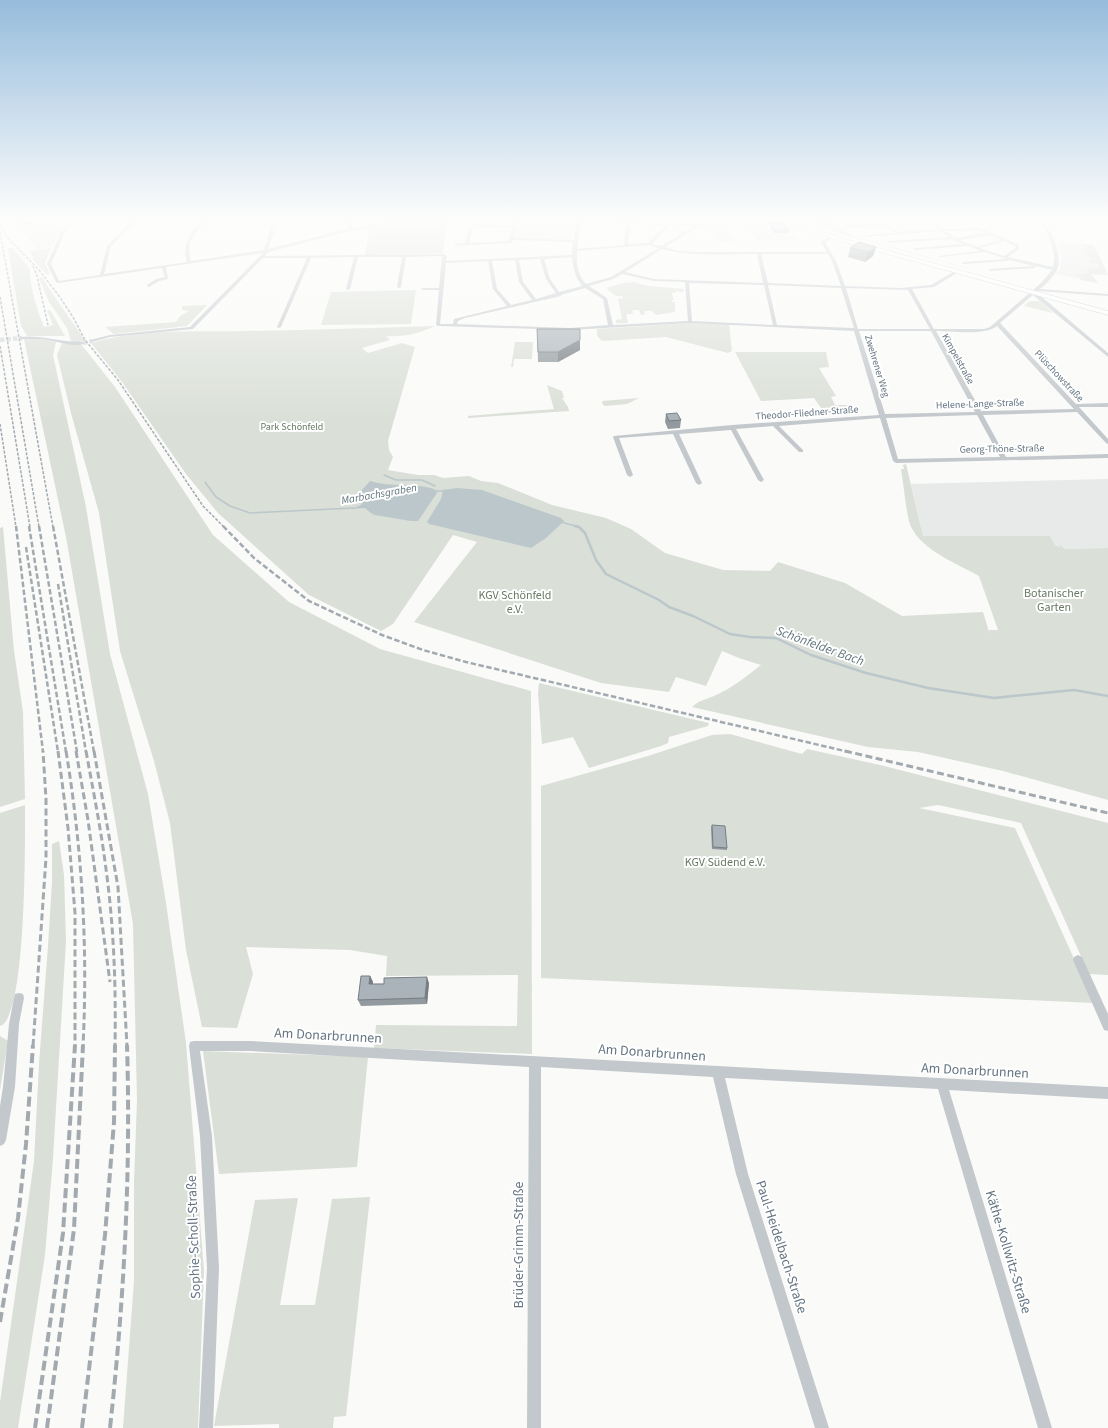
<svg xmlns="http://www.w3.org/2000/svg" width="1108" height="1428" font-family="'Source Sans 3',sans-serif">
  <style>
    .built { fill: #e8e9e9 }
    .green { fill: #dadfd7 }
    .water { fill: #bbc7cb }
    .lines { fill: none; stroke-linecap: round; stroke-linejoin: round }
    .stream-far1 { stroke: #bbc7cb; stroke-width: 1.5 }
    .stream { stroke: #bbc7cb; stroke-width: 2.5 }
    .street-tunnel { stroke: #d5d9db; stroke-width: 4.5; stroke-dasharray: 4.5 2; stroke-linecap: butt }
    .secondary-casing { stroke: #b3babf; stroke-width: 1 }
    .street { fill: #c3c8cc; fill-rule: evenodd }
    .secondary { fill: #fff; fill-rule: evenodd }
    .rail-far3 { stroke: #a2aab0; stroke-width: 1.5; stroke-dasharray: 3 1.5; stroke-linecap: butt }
    .rail-far2 { stroke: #a2aab0; stroke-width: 2.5; stroke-dasharray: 5.5 2.5; stroke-linecap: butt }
    .rail-far1 { stroke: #a2aab0; stroke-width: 3; stroke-dasharray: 7 3.5; stroke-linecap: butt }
    .rail { stroke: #a2aab0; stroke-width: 4; stroke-dasharray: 10 4.5; stroke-linecap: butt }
    .wall { fill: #929a9f }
    .shaded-wall { fill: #777d82 }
    .building { fill: #aab3b9; stroke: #777d82 }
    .labels { text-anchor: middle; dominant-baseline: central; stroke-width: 4; stroke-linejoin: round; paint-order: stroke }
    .far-street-label { font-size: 10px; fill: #657683; stroke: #fff }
    .far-park-label { font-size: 10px; fill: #687a64; stroke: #fff }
    .far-water-label { font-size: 11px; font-style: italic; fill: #60757c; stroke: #fff }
    .park-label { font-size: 12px; fill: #687a64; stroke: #fff }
    .water-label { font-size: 13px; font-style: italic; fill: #60757c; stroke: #fff }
    .near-street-label { font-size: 14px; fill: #657683; stroke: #fff }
  </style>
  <rect width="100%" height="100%" fill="#fafaf8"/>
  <g class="built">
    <polygon points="0,221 72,221 60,232 52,247 37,249 18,225 0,229"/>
    <polygon points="517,221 575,221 570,240 514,238"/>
    <polygon points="791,223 803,231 792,232 799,241 758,241 746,225"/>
    <polygon points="723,226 735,241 721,242 714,236 708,227"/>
    <polygon points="1058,243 1094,245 1108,275 1091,274 1098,283 1056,274 1060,268 1062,259"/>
    <polygon points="1108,479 1108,548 1065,549 1060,546 1059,547 1055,545 1050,536 923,536 911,484"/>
  </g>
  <g class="green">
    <polygon points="404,221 447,221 443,253 365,255 370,227"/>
    <polygon points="814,221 829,221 857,237 1035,287 839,233 809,222"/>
    <polygon points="1080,244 1094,245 1108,275 1091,274 1098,283 1080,280 1081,277 1076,276 1077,274 1085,274 1090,267 1097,268 1100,265 1089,262 1092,258 1086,256 1089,252 1083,251 1086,247"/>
    <path d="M8,248h5l17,21c0,21 7,39 14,58l9,-2 -6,-15h3l15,26h-38l-6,-10z"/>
    <polygon points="51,248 45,263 50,274 47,275 33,260 33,257 29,251"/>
    <path d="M42,277c13,22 29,42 43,64h-14l-4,-13 -18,-26 -10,-24z"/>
    <polygon points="634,282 648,286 684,289 683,292 676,291 675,293 672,293 674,300 672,300 672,302 675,302 675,312 656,315 652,311 644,311 645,314 641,315 639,310 632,310 633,314 626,314 628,323 616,323 616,320 622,319 618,299 623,298 622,296 616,296 606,288 624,283"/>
    <polygon points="416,290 411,324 321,325 331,292"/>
    <polygon points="1030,301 1040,301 1053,313 1024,306"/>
    <polygon points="207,305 187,326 114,334 105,327 176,322 180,316 189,311 182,310 182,306"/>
    <polygon points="690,323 729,324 732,351 728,353 666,337 602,341 597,336 597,329"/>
    <path d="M435,326c-17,8 -31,11 -49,10l4,4 -28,8 6,5 34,-10 13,4 -27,94 1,9 4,7 -5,13 30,5h16l9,3 26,-2 12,5 17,2 54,22 54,13 25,11 34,24 58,17 47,1 8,-9 67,21 57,33 81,-4 7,23 -1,-5h9l-19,-54c-23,-13 -63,-28 -70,-55 -4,-17 -5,-35 -8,-52h3l-1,-4 3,-1 17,72h127l5,9 4,2 1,-2 5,4 43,-1v252l-105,-29 -85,-19 -50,-5 -176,-40c7,-7 13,-7 22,-11 17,-7 33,-20 47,-31l-22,-7 -17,-7 -16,35 -30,-9 -7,15 -68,-9 -187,-61 63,-80 -24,-7 -60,89 -12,7 -72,-36 -91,-82 -32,-39 -64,-92 -31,-39c50,-15 105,-11 156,-12 63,-1 125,-3 188,-5z"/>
    <polygon points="24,339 42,339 56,342 53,355 86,507 110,654 148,794 166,903 186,1043 204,1271 198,1428 123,1428 134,1281 134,1183 137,1100 133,924 66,537"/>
    <polygon points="515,342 533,342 532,359 514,359 513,367 511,367"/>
    <polygon points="62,343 81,344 115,387 213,535 289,602 380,649 531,691 532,1054 374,1048 376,1025 517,1026 518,975 386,976 387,956 350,950 246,947 253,974 237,1028 202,1027 186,950 170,823 154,761 120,651 99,513 71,413 57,355"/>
    <polygon points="735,352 826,352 829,367 819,368 836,396 831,397 835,405 848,405 855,413 826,415 814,398 761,401"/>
    <polygon points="547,385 562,391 564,398 562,398 568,407 569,411 468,418 468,416 554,409"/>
    <polygon points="639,398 627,404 605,406 603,405 602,401"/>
    <polygon points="3,527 14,651 23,712 25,799 0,807 0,528"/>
    <polygon points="539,683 709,723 708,726 669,737 668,743 661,746 589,768 573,737 542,744 538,693"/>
    <polygon points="730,734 802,754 807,749 880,765 1108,823 1108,975 1089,974 1021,823 938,805 919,808 1015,828 1094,1003 541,978 541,786 648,756 712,735"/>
    <path d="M25,805c0,30 2,214 -25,221v-213z"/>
    <polygon points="59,841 64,875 66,941 53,1158 45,1255 18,1428 0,1428 0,1402 34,1161 39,1064 48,946 52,882 52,844"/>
    <polygon points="0,1036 8,1041 0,1090"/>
    <polygon points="203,1051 368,1057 357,1167 219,1174"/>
    <polygon points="370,1197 346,1416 334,1417 333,1428 279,1428 279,1424 214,1426 255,1200 298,1198 280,1305 315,1305 332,1199"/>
  </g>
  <g class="water">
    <path d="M370,481c21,7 43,1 64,8l3,4 -19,28h-7l-36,-6 -4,-2 -6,-5 -14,1 10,-4 1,-3 -2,-3 2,-9z"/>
    <polygon points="457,488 482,490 561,518 564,521 546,538 531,548 429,524 427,522 441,499 443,490"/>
  </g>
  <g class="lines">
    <g class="stream-far1">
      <polyline points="384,475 396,480 422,480 435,486"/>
      <polyline points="205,482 216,497 230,506 250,513 354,508"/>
      <polyline points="433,491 446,491"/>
      <polyline points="561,522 579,527"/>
    </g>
    <polyline class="stream" points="575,526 579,527 585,533 596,560 606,574 659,600 669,607 693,616 730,634 750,637 776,638 811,655 866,673 928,688 994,698 1074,690 1108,696"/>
    <g class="street-tunnel">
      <polyline points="0,340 22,338"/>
      <polyline points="83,343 92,341"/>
    </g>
    <defs>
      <polygon id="secondary" points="794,221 800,221 811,228 834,236 1108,311 1108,315 830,238 807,230"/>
    </defs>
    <use href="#secondary" class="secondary-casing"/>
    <g class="street">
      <path d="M72,221h5l-12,11 -14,32 8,17 41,-6 7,-29 25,-25h5l-26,25 -7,28 83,-12c-6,-18 3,-29 15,-41h5c-12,12 -22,22 -16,40l74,-11 -1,-2 10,-27h4l-10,28 80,-20 -1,-8h4l1,8 38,-8h10l-50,10 -82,21 -3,4 178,-2 4,2 -1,5 126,-6 1,-13 -60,-2 -2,3 -57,3 1,-2 10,-1 4,-17 2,-1 41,1 1,-5h4l-3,17 60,2 3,-19h4l-4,28 47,-4 2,-21 -25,-3c27,0 54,4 81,4 31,0 62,-4 93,-4l-75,5 -35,21 13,4 15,1h134l-6,-10 13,-8h2v2l-11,6 11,19 9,25 56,2 30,-3 24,-14h2v2l-23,14 -22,2 22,40h50l6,-2 51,-44 11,-13 -17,-4 1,1 -2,1 -44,3 -2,-1 2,-1 44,-3 -25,-6 -2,1 -43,3 -2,-1 2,-1 42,-3 -21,-7 -45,5 -2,-1 43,-5 -13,-5 -53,4 -2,-1 2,-1 48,-4 -11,-5 -63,4 -2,-1 2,-1 60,-4 -9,-6 -73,6 -1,-2 29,-2 -9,-7 -41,2 -1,-2 43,-2 12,8 39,-3 -8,-8h4l8,8 37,-1 39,16 1,5 -11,8 45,10c4,-16 -4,-32 -13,-46h4c8,13 19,34 13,49 -4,7 -11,14 -17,19l68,5v2l-71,-5 -1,1 72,61v4l-75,-62 -33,28 76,81 32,-1v4h-29l29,32v5l-2,-1 -29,-31 -94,3 23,42 102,-3v4l-212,5 -3,-2 -13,-43 -101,8 24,24v2h-4l-26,-26 -37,3 28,51 -3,2 -3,-2 -27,-50 -52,4 23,49 -3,2 -3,-2 -23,-49 -54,4 14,37 -3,2 -3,-2 -14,-38 1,-1 118,-11 147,-10 -25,-84 -164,-8 -120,7 -132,-4 -2,-1 3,-35h-16l-2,-1 2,-1h16l3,-32 -36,1 -5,30 -2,1 -2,-1 5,-30h-44l-8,32 -2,1 -2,-1 8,-32 -43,1 -30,69 -2,1 -2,-1 30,-69h-44l-70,71 -83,8 -18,5 -2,-1v-1l20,-5 80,-8 73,-74 -97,14 2,12 -9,2 -10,6 -2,-1v-1l9,-6 9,-2 -3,-9 -104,15 -2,-1 -9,-18 14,-32zM630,224l35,2 -17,17 -20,1zM669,226h25l-33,20 -9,-2zM473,227l39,1 -3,13 -40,2zM978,230l8,3 -30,5 -11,-7zM990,235l11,5 -24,7 -17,-7zM1004,241l11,5 1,2 -12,8 -24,-8zM649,245l10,3 -48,29 -25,7c-8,-9 -10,-20 -9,-33zM662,249c31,8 64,5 95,5l6,29 -109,-4 -29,-7zM761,254h67l4,7 9,25 -73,-3zM572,257c1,11 3,20 10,29l-23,6 -9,-13 -6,-20zM540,259l6,20 10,14 -20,6 -13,-17 -4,-22zM515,260l4,22 13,18 -21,5 -14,-16 -5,-28zM488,261l5,28 14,17 -53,13 -1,5h-13l6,-61zM622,274l32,7 31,1 3,39 -75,4 -6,-27 -18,-12 24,-7zM689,283l75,2 9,40 -81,-4zM768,285l73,3 13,40 -77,-3zM585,288l18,11 5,26 -38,3 -113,-4 1,-3 7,-3 96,-22v-1zM846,288l62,2 22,39h-72zM997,326l75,81 2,2 -93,2 -45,-80c15,0 50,5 61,-5zM859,331h72l44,81 -90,2zM977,415l23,42 -102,2 -12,-41z"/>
      <path d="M20,337c16,-2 31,2 47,4 6,1 13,-1 18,2 -10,6 -31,-3 -44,-4 -6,0 -13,0 -19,0h-2z"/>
      <polygon points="1078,955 1082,957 1108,1014 1108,1031 1104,1030 1073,960 1074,957"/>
      <polygon points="19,993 23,994 24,998 19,1024 15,1087 6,1140 4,1144 0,1146 0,1106 3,1087 9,1024 14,998 15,994"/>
      <polygon points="194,1041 250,1041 1108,1087 1108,1099 949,1090 1052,1428 1038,1428 938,1089 725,1078 748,1174 829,1428 815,1428 736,1174 713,1077 541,1067 541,1428 527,1428 529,1067 250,1051 200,1051 212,1136 219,1268 213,1428 199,1428 207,1268 200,1136 189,1046 190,1042"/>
    </g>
    <use href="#secondary" class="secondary"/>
    <g class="rail-far3">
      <polyline points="0,226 7,237 39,270 59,296 73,317 85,340 118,380 203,506 224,527"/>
      <polyline points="0,232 53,527"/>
      <polyline points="33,266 37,276 48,325"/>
      <polyline points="0,297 39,527"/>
      <polyline points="0,346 30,527"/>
      <polyline points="0,424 16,527"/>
    </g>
    <g class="rail-far2">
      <polyline points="16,526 43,752"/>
      <polyline points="29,526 66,752"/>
      <polyline points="39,526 77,752"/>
      <polyline points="53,526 94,752"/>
      <polyline points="223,526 254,558 309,601 382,635 423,650 466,662 849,752"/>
      <polyline points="26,547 58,752"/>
      <polyline points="58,584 86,752"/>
    </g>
    <g class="rail-far1">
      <polyline points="58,751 68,828 75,913 75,1046"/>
      <path d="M66,751c16,97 22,196 17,295"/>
      <polyline points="76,751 88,820 110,982"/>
      <path d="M86,751c7,39 15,78 20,118 8,59 10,117 9,177"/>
      <polyline points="94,751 118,887 127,1046"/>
      <polyline points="845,751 1108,813"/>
      <polyline points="33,1046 46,858 46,799 43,751"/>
    </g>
    <g class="rail">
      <polyline points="0,1322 18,1218 26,1144 33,1045"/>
      <polyline points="35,1428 63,1233 75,1045"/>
      <polyline points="47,1428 74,1229 83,1045"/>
      <polyline points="82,1428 105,1235 114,1122 115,1045"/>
      <path d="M110,1428c14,-128 21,-255 17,-383"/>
    </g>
  </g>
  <g class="wall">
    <polygon points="17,221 33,221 31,224 21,224"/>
    <polygon points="770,223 789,231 788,233 774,233 769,225"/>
    <polygon points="876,247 873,256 865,262 848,257 850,248"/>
    <polygon points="537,329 580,340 580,350 558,362 538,362"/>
    <polygon points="666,414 681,420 680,428 668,429 665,422"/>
    <polygon points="712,825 727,848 727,850 712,849 711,828"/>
    <polygon points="370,976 373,982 373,984 429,983 427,1004 361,1006 358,1000"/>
  </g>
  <g class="shaded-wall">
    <polygon points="876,247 873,256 865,262 868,252"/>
    <polygon points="580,340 580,350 558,362 558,352"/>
    <polygon points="370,976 373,982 372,990 369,984"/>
    <polygon points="427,977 429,983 427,1004 425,998"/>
  </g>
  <g class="building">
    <polygon points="770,223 783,223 789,231 775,231"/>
    <polygon points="859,242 876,247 868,252 850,248"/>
    <polygon points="537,329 580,329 580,340 558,352 538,352"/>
    <polygon points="677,413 681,420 669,421 666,414"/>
    <polygon points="712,825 725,826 727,848 713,847"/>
    <polygon points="361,976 370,976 369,984 384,984 384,978 427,977 425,998 358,1000"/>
  </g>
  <linearGradient id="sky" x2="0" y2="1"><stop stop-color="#96bcdc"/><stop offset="0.52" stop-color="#fdfdfc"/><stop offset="1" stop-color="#fdfdfc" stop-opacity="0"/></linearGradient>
  <rect width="1108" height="421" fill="url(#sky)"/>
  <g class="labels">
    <g class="far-street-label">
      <text transform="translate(958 359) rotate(61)">Kimpelstraße</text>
      <text transform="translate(877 366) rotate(73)">Zwehrener Weg</text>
      <text transform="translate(1059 376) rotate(47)">Plüschowstraße</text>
      <text transform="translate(980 404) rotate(-2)">Helene-Lange-Straße</text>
      <text transform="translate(807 413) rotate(-4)">Theodor-Fliedner-Straße</text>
      <text transform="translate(1002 449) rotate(-1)">Georg-Thöne-Straße</text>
    </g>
    <g class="far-park-label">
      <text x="292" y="427">Park Schönfeld</text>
    </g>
    <g class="far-water-label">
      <text transform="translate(379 494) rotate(-10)">Marbachsgraben</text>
    </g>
    <g class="park-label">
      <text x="1054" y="593">Botanischer<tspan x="1054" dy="14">Garten</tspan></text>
      <text x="515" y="595">KGV Schönfeld<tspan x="515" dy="14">e.V.</tspan></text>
      <text x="725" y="862">KGV Südend e.V.</text>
    </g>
    <g class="water-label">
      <text transform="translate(820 646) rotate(20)">Schönfelder Bach</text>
    </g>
    <g class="near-street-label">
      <text transform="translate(328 1036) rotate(3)">Am Donarbrunnen</text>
      <text transform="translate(652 1053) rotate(4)">Am Donarbrunnen</text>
      <text transform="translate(975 1071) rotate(3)">Am Donarbrunnen</text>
      <text transform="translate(194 1237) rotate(-92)">Sophie-Scholl-Straße</text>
      <text transform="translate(519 1245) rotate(-90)">Brüder-Grimm-Straße</text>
      <text transform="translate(781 1247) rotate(72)">Paul-Heidelbach-Straße</text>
      <text transform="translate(1008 1252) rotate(73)">Käthe-Kollwitz-Straße</text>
    </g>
  </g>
</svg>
